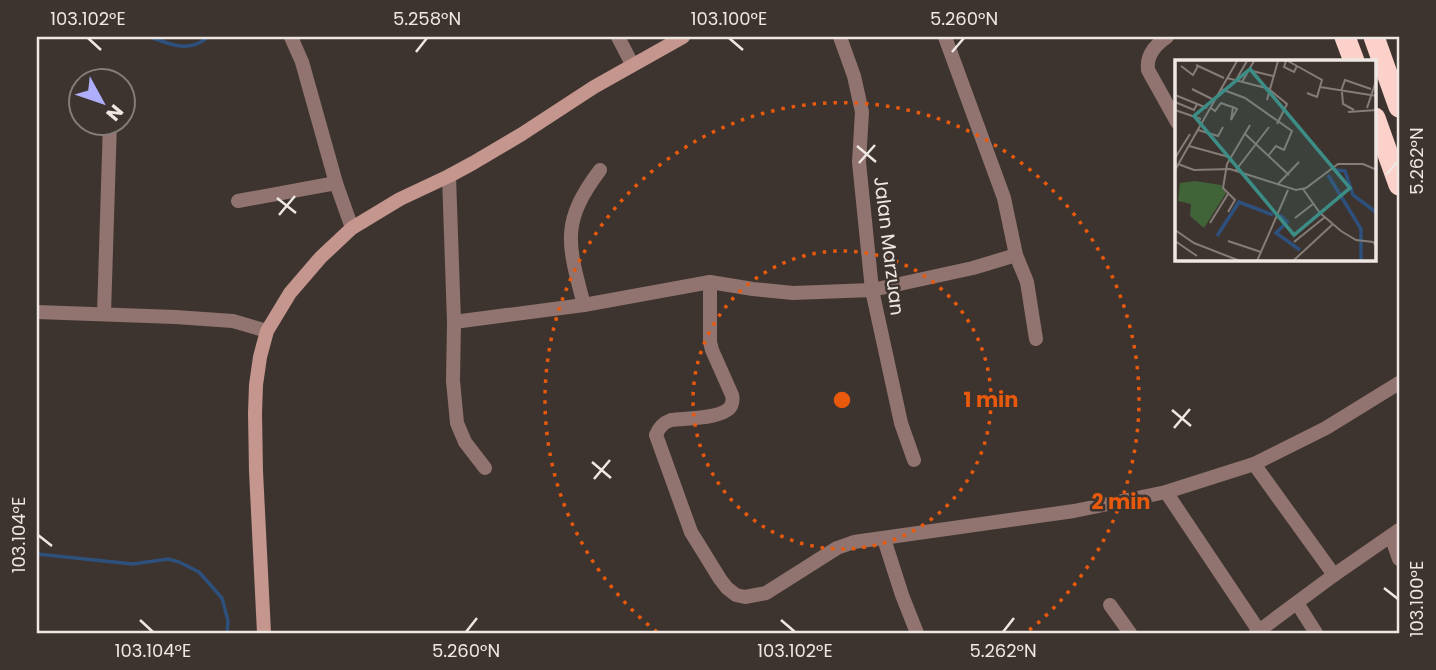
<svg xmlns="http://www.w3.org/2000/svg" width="1436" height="670" font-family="Poppins,sans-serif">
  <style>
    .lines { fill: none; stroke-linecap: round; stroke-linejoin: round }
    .stream { stroke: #2e507c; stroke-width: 3.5 }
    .street { stroke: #91746f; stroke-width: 14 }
    .secondary { stroke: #c4968e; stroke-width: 14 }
    .highway { stroke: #fcd1c9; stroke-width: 21 }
    .ticks { fill: none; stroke: #eee7e4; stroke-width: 2.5 }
    .ring { fill: none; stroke: #e8590c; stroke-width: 3.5; stroke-dasharray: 3.5 7 }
    .labels { text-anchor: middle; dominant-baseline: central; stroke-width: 5; stroke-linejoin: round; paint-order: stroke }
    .street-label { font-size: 19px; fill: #eee7e4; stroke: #3e342f }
    .inset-river { fill: none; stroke: #2e507c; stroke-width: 3.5 }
    .inset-road { fill: none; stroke: #847c77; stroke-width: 2 }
    .view { fill: #3c8d86; fill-opacity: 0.15; stroke: #3c8d86; stroke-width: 3.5 }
    .inset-edge { fill: none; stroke: #eee7e4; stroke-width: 3.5 }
    .centre { fill: #e8590c; stroke: #3e342f; stroke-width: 3.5 }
    .ring-label { font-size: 21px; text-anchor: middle; font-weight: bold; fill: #e8590c; stroke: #3e342f; stroke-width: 5; stroke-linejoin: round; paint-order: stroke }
    .neatline { fill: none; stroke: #eee7e4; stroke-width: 2.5 }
    .ticks-label { font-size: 18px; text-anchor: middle; fill: #eee7e4 }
  </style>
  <rect width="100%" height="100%" fill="#3e342f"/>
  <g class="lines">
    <g class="stream">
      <path d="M150,37c21,8 40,16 58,0"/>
      <polyline points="37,554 133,564 168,559 179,562 199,572 222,598 228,621 227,633"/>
    </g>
    <g class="street">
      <polyline points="291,37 302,62 336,183 352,228"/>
      <polyline points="618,37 632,64"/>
      <polyline points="840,37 854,76 862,112 859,162 872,290 901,423 914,460"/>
      <polyline points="945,37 1004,198 1016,255 1027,282 1036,339"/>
      <path d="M1167,37c-12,8 -21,18 -19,33l29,52"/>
      <polyline points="449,176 454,322 453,381 457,423 465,442 485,468"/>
      <polyline points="238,201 336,183"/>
      <path d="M710,282v60l2,8 20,45c1,4 1,7 -1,11 -7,13 -46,12 -60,14 -8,3 -12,7 -15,15l35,97 29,47 7,9 9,7 9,2 21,-4 71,-45 17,-6 220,-31 92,-19 88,-28 72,-36 73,-45"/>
      <path d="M584,305c-16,-61 -24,-82 16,-135"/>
      <polyline points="37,312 175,317 233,321 267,331"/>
      <polyline points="104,314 110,122"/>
      <polyline points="454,322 584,305 710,282 753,289 793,293 872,290 973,268 1016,255"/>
      <polyline points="1254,464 1334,575"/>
      <polyline points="1166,492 1259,631"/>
      <polyline points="1391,536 1399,559"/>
      <polyline points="884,539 902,595 917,633"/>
      <polyline points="1297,603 1316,633"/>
      <polyline points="1110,605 1130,633"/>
      <polyline points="1256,633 1334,575 1399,530"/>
    </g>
    <polyline class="secondary" points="264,633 256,471 255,413 256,385 260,357 267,331 290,293 321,257 352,228 400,199 449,176 473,163 522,134 594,87 683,37"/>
    <g class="highway">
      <polyline points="1345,37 1354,61"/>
      <polyline points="1374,37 1399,107"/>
      <polyline points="1375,118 1399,185"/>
    </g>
  </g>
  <path class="ticks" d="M88,38l13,12M729,38l14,12M416,52l11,-14M952,52l12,-14M857,146l19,16M859,163l16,-18M1386,175l12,-14M277,198l19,15M279,215l16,-19M1172,410l19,16M1174,428l16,-19M592,462l19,16M594,479l16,-19M38,535l14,11M1384,588l14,11M140,620l13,12M781,620l14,12M466,632l11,-14M1003,632l11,-14"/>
  <g class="ring">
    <circle cx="842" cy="400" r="149"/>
    <path d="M657 632A297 297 0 1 1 1027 632"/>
  </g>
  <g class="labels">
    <g class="street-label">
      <text transform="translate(889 246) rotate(83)">Jalan Marzuan</text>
    </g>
  </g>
  <g transform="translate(1175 60)">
    <rect width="201" height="201" fill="#3e342f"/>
    <path d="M20,121l26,4 5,8 -22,35 -14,-12 1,-12 -13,-3 2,-18z" fill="#406338"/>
    <path class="inset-river" d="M160,110l10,1 8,24 24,18M153,115l33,54v32M105,155l7,7 -11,11 24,17M42,176l22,-34 34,13"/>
    <path class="inset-road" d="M111,1l-2,6 10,5 3,-6M113,1l34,19 -5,17 -10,-4M21,5l28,13M6,6l12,9 5,-9M73,10l25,6M52,18l43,11M61,20l11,-19M67,22l12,-21M145,27l57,9M17,29l20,10M46,29l24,9 47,33 -8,19 -8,-4 -8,10M95,30l17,14 -10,20M166,31l4,-11 26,9M167,32l1,12 11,6M0,35l32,13M92,40l11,-39M0,42l19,8 3,-6M36,48l4,3 6,-8 8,3 4,1 4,2 -6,11 2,-13M192,48l10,-30M0,50l26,9M173,52l29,-2M23,70l20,6 5,-9M69,73l45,42M14,86l40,11M0,98l15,-24M3,104l16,6 36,-1 66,21 10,-2 32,-24h25l14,6M0,110l62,-109M61,110l33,-43M102,125l22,-23M128,129l17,24 21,18 15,9 17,2 4,5M53,152l7,-12 -12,-12 4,-24 23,-39M120,158l18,-14M35,163l18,-29M0,170l19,13 46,18M0,181l22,15M53,181l33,11M119,182l31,-25M82,201l31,-71M118,201l40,-37"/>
    <path class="view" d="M75,9l100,119 -56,47 -100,-119z"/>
    <rect width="201" height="201" class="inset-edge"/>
  </g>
  <circle cx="842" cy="400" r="10" class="centre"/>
  <g class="ring-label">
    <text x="991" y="407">1 min</text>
    <text x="1121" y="509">2 min</text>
  </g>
  <rect width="1436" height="670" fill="none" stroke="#3e342f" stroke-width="77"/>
  <g transform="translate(102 102) rotate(130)"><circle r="33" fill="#3e342f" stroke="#847c77" stroke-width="2"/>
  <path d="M0-5L12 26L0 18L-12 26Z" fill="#afaefa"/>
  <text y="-10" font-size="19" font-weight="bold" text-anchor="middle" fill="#eee7e4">N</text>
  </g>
  <rect x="38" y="38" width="1360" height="594" class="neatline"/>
  <g class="ticks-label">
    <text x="88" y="25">103.102°E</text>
    <text x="427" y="25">5.258°N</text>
    <text x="729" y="25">103.100°E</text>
    <text x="964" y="25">5.260°N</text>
    <text transform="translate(1417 161) rotate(-90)" y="6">5.262°N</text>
    <text transform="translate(19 535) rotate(-90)" y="6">103.104°E</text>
    <text transform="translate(1417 599) rotate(-90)" y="6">103.100°E</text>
    <text x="153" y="657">103.104°E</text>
    <text x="466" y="657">5.260°N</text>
    <text x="795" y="657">103.102°E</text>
    <text x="1003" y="657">5.262°N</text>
  </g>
</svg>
